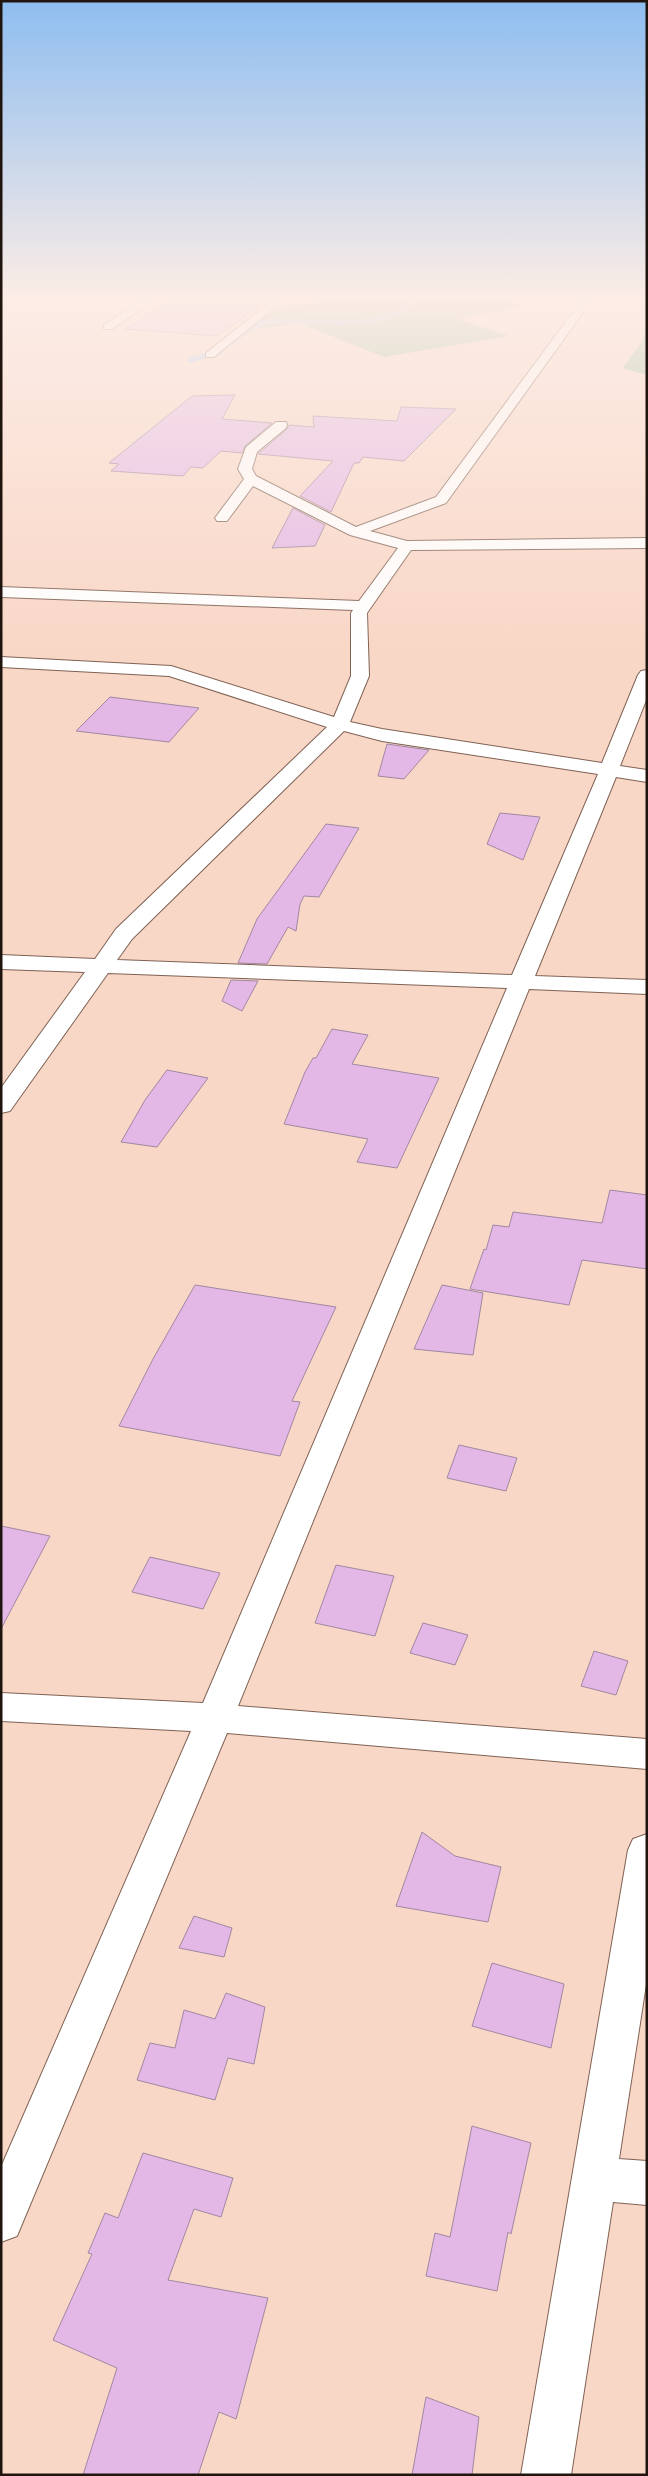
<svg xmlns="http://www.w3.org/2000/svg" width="648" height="2476" font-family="'Fira Sans',sans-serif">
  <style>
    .green { fill: #8fbb99 }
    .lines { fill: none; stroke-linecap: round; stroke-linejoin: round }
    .stream { stroke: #a7cafb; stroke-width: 5 }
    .building { fill: #e4b8e6; stroke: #9f88a0 }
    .minor-casing { stroke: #7f6254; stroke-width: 2 }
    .minor { fill: #fff; fill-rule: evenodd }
  </style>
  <rect width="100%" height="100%" fill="#f9d7c7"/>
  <g class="green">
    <polygon points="336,300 500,300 525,306 457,319 509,336 384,357 299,323 240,331 267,309"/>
    <polygon points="647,329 647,375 623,368 641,343"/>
  </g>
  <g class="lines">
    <g class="stream">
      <path d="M233,341c11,-9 23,-17 37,-20 10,-2 21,1 31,1 35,1 88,6 114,-22"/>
      <polyline points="190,360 221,351"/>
    </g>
  </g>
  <g class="building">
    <polygon points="172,300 269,300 216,336 125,329"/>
    <polygon points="235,395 222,419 272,423 245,446 242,453 221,451 203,468 191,467 183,476 111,471 119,464 109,463 192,396"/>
    <polygon points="401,407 456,409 404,461 363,457 359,463 354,463 331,512 300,496 333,461 258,454 287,429 289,425 314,427 313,416 397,421"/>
    <polygon points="293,508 325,525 315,546 272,548"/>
    <polygon points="110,697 199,708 169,742 76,731"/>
    <polygon points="387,744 429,750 404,779 378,776"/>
    <polygon points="500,813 540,817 523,860 487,844"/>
    <polygon points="326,824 359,828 319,897 304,896 300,904 296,931 288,927 267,964 238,963 257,919"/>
    <polygon points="231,980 258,981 242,1011 222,1001"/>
    <polygon points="332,1029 368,1035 352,1064 439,1078 397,1168 357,1162 368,1139 284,1124 305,1072 313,1058 316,1058"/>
    <polygon points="167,1070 208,1078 157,1147 121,1142 145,1100"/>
    <polygon points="610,1190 647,1195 647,1269 582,1260 569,1305 470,1289 484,1249 486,1250 493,1225 509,1227 513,1212 602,1223"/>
    <polygon points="195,1285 336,1307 292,1401 300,1402 280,1456 119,1426 153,1359"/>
    <polygon points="442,1285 483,1293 473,1355 414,1349"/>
    <polygon points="459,1445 517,1458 506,1491 447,1478"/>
    <polygon points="1,1526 50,1536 1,1629"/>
    <polygon points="150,1557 220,1573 203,1609 132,1592"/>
    <polygon points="336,1565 394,1576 375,1636 315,1623"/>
    <polygon points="423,1623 468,1635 455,1665 410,1653"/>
    <polygon points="594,1651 628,1661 616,1695 581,1686"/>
    <polygon points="422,1832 455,1856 501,1867 488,1922 396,1906"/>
    <polygon points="194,1916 232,1928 224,1957 179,1948"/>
    <polygon points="492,1963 564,1984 551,2048 472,2026"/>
    <polygon points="226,1993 265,2007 254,2064 228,2058 215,2100 137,2080 150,2043 175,2048 184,2010 215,2019"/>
    <polygon points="472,2126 531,2143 511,2234 508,2232 497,2291 426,2276 435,2233 450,2237"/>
    <polygon points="143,2153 233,2178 221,2217 194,2209 168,2280 268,2298 236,2419 219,2412 198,2475 83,2475 117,2368 53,2340 92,2254 88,2253 105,2213 118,2218"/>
    <polygon points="426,2397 479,2417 472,2475 412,2475"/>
  </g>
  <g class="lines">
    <defs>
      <g id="minor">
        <polygon points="143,300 155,300 112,329 104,329 104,325"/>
        <polygon points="273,300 284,300 214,357 206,357 206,353"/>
        <path d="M582,300h10l-146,203 -76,28 37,10 240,-3v10l-236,2 -44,63 2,63 -19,46 32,7 220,34 36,-88 3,-4 6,-1v28l-27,68 27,4v12l-31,-5 -81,199 112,4v14l-118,-5 -291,717 409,33v30l-420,-36 -210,503 -16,6v-75l190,-436 -190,-10v-28l202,10 304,-715 -399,-15 -98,138 -9,2v-25l84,-116 -84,-3v-14l94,4 21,-30 211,-202 -158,-51 -168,-9v-10l170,9 163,51 17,-41v-63l2,-3 -352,-13v-10l358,14 39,-53 -48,-13 -97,-49 -26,35h-10l-2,-3 29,-39 -6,-10 8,-22 30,-25h10l1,3 -1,3 -29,24 -5,17 4,7 100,51 80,-30zM344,731l38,10 216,33 -86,201 -395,-15 15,-21z"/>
        <polygon points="647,1834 647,1978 619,2159 647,2161 647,2205 613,2202 571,2475 521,2475 628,1850 633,1839"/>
      </g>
    </defs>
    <use href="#minor" class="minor-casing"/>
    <use href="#minor" class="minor"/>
  </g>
  <linearGradient id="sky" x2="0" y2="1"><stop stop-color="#8ebdf0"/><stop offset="0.46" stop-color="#fcede6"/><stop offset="1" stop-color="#fcede6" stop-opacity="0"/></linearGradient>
  <rect width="648" height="646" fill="url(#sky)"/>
  <rect width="648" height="2476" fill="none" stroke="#20140e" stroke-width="5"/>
</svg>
